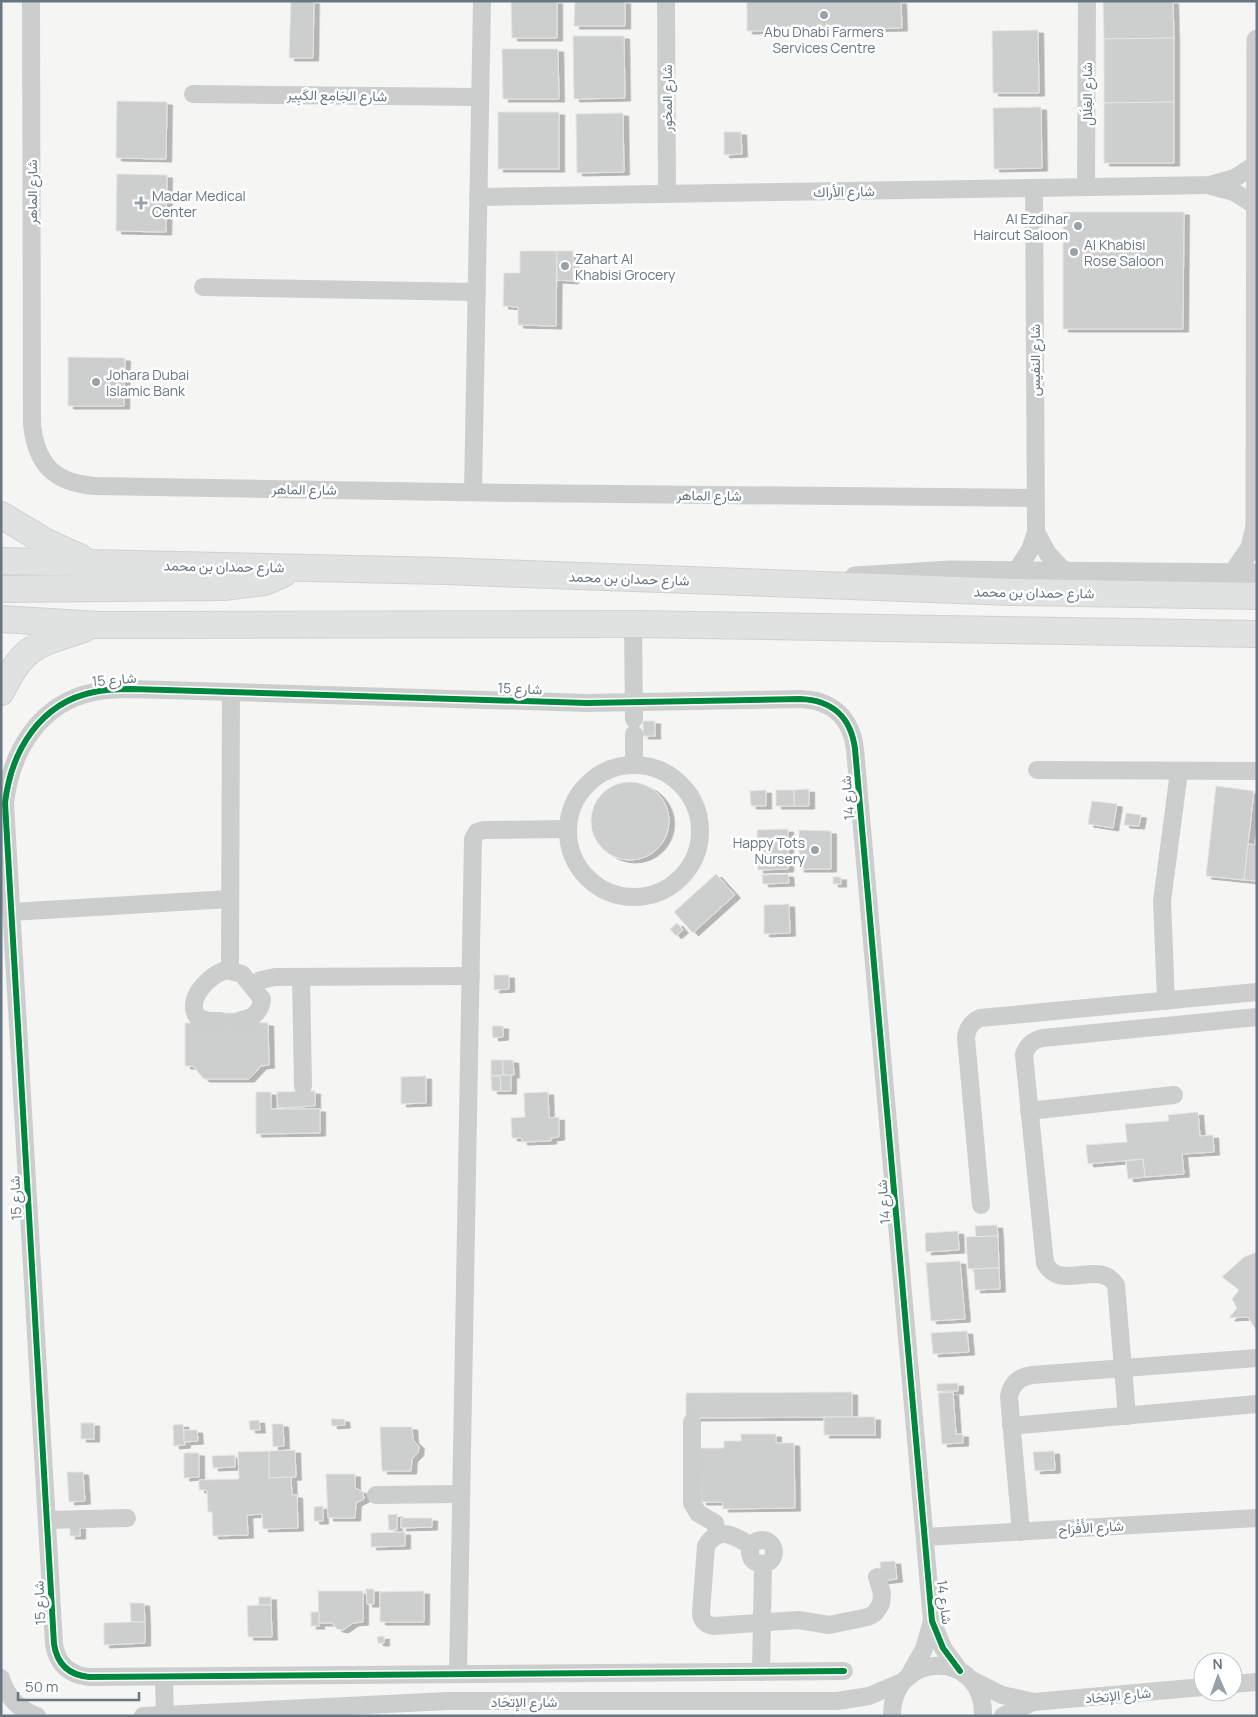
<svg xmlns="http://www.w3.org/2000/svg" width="1258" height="1717" font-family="Manrope,Vazirmatn,sans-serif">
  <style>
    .building { fill: #cdcece; stroke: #e4e4e3; filter: url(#shadow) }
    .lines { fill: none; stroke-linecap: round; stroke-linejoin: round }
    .primary-casing { stroke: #d1d1d1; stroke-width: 28 }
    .minor { stroke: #cccece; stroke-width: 18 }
    .tertiary { stroke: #cccece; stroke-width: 21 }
    .primary { stroke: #e0e1e1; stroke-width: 26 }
    .cycleway-casing { stroke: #fff; stroke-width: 9 }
    .cycleway { stroke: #00873e; stroke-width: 6 }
    .poi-dot { fill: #97a3aa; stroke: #fff; stroke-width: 2 }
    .labels { text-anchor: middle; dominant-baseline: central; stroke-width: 5; stroke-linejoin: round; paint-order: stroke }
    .poi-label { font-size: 14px; fill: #657783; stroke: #fff; text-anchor: start }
    .street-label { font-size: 14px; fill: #657783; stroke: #fff }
  </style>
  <defs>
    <filter id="shadow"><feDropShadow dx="5.5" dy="3" stdDeviation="0" flood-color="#0004"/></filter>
  </defs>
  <rect width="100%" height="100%" fill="#f5f5f3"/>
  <g class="building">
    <polygon points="291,1 314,1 313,58 289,58"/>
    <polygon points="511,1 557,1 557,38 512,38"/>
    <polygon points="575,1 625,1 625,26 574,26"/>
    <polygon points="747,1 901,1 902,28 747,31"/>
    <polygon points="1103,1 1173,1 1174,38 1104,39"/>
    <polygon points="1038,30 1039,93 993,93 992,31"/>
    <polygon points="573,36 624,36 625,98 574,99"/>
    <polygon points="1174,38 1174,102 1104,103 1104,39"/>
    <polygon points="502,49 558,49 559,99 503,99"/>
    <polygon points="117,101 167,102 166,159 116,158"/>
    <polygon points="1174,102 1174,163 1104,163 1104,103"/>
    <polygon points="1041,107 1042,168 994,169 993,108"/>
    <rect x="498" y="112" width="61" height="57"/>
    <polygon points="623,113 624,172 577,173 576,114"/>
    <polygon points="724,132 741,132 742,154 724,155"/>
    <polygon points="117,174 167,175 166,232 116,231"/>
    <polygon points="1063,212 1184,212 1183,329 1063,329"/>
    <polygon points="520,251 557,251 556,326 518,325 518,307 503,306 504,273 520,273"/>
    <polygon points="557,251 573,251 573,281 557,280"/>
    <polygon points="68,357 125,358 124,406 68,406"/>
    <rect x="643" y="721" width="12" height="15"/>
    <circle cx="630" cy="821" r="39"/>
    <polygon points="1216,786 1254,791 1244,880 1206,876"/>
    <polygon points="809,789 809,806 794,806 794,790"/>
    <polygon points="766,790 766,806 751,806 750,791"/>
    <rect x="776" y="790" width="18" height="16"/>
    <polygon points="1092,801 1117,804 1113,828 1088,824"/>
    <polygon points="1126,813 1141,815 1139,826 1124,825"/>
    <polygon points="788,829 788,869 758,870 757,830"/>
    <polygon points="799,830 831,831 831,869 799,869"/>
    <polygon points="1248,844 1257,845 1257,881 1244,880"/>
    <polygon points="716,874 735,895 693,933 674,912"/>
    <polygon points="788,874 789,883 763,884 762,875"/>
    <rect x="833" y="877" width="8" height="7"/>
    <polygon points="789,904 790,933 764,934 764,905"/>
    <polygon points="677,923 683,930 676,936 670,929"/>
    <polygon points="494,975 509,975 509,989 494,990"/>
    <polygon points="220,1013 240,1013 241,1022 268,1023 269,1065 261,1066 249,1079 204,1079 193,1066 185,1066 185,1023 220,1023"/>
    <polygon points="492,1026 503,1026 503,1037 493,1038"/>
    <polygon points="491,1060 503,1060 503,1075 491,1076"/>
    <polygon points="503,1060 513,1060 514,1075 503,1075"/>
    <polygon points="503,1075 511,1075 511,1091 501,1091 500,1076"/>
    <polygon points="426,1076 426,1103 401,1104 401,1077"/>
    <polygon points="491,1076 500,1076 501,1091 492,1091"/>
    <polygon points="315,1091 315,1106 278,1108 277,1092"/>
    <polygon points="256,1092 271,1092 271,1109 320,1109 320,1133 256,1134"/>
    <polygon points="548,1092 549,1118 559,1117 559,1137 551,1138 551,1141 522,1142 522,1138 512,1138 511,1118 525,1117 524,1093"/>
    <polygon points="1198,1112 1200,1136 1213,1135 1214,1152 1182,1154 1184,1174 1145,1177 1143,1159 1088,1164 1086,1145 1127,1142 1125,1124 1169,1121 1168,1115"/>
    <polygon points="1143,1159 1145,1177 1128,1179 1126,1161"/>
    <polygon points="997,1225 998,1236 976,1237 975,1226"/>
    <polygon points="958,1231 959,1250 926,1252 925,1233"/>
    <polygon points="998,1236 999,1268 968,1269 966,1237"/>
    <polygon points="1257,1252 1257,1330 1256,1330 1248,1317 1229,1318 1237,1308 1232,1299 1239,1290 1222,1277 1244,1257"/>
    <polygon points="960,1261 965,1319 931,1321 926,1263"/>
    <polygon points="999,1268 1000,1289 975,1290 974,1269"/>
    <polygon points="967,1331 969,1352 933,1354 931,1333"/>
    <polygon points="958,1383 958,1391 937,1391 937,1384"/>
    <polygon points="852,1392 852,1417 686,1418 686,1393"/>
    <polygon points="953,1392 956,1434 963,1434 963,1443 942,1444 938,1393"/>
    <rect x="824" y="1417" width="51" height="18"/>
    <polygon points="331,1419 344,1419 345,1425 332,1426"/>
    <polygon points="259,1420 260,1430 250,1430 249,1421"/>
    <rect x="81" y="1423" width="13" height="16"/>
    <polygon points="183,1424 185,1445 174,1446 173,1425"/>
    <polygon points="272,1424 283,1424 284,1446 273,1447"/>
    <polygon points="380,1427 412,1427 413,1440 419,1446 418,1453 412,1459 411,1471 382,1471"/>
    <polygon points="184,1430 197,1430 198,1441 184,1442"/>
    <polygon points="741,1434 776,1434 776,1443 794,1443 795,1508 723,1509 723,1502 701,1502 700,1448 724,1448 724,1441 741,1441"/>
    <polygon points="295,1450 296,1477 269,1478 269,1451"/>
    <polygon points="269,1451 269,1478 291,1477 292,1495 297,1495 298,1528 263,1529 262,1514 247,1515 248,1535 213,1536 212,1512 208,1512 207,1490 199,1490 199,1480 239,1479 238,1452"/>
    <polygon points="1054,1451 1055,1470 1035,1471 1033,1452"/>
    <polygon points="184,1453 199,1453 199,1477 184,1478"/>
    <polygon points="235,1455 235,1467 213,1468 212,1456"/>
    <polygon points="67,1472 83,1472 85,1501 69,1502"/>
    <polygon points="326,1474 355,1474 355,1488 363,1492 364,1499 356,1503 355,1518 328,1518"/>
    <polygon points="323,1506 323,1521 314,1521 314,1507"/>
    <polygon points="397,1514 397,1530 389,1530 388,1515"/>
    <polygon points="401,1518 432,1518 432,1527 401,1528"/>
    <rect x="70" y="1526" width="10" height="10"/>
    <polygon points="405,1532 405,1546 371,1547 371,1533"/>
    <polygon points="895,1561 897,1579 881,1581 880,1562"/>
    <polygon points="366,1589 374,1589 374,1604 367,1604"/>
    <polygon points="318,1591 363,1591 363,1622 353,1623 343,1630 337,1629 332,1623 319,1623"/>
    <polygon points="424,1591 424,1622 380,1622 380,1592"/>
    <rect x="259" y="1597" width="12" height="8"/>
    <polygon points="130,1603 144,1603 145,1622 131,1622"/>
    <polygon points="259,1605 271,1605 272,1637 248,1637 247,1606"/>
    <rect x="311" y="1612" width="8" height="14"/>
    <polygon points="131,1622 145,1622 145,1643 104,1645 104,1623"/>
    <polygon points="384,1636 384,1643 378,1643 377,1637"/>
  </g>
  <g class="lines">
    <defs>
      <g id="primary">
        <polyline points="1,515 46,542 81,558"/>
        <polyline points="1,561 444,571 1011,592 1257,596"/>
        <polyline points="1,589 224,587 264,582 283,574"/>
        <polyline points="1,619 99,625 633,624 1257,634"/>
        <path d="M1,692c22,-47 37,-48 83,-63"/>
      </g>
    </defs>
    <use href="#primary" class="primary-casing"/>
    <g class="minor">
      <path d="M31,1l1,423c4,40 22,59 63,62l421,7 518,5"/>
      <polyline points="666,1 667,194"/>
      <polyline points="193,94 480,97"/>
      <polyline points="1211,186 1234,192 1255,205"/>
      <polyline points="1086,187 1087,1"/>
      <polyline points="478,197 1210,185 1235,178 1256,164"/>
      <polyline points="203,287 476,292"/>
      <polyline points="473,492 482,1"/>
      <polyline points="1036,532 1048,554 1065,572"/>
      <polyline points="1016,571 1030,550 1036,532 1034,188"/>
      <polyline points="633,624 634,719"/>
      <polyline points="634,734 634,765"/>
      <circle cx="634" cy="831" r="66"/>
      <polyline points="1037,770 1257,771"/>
      <polyline points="11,912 230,899"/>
      <polyline points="230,970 231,692"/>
      <polyline points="301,977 303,1086"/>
      <polyline points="253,985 261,980 275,977 471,976"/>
      <polyline points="1166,1001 1162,901 1179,772"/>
      <path d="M220,1021h-11l-11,-3c-14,-18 11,-43 28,-48l16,4 20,25c-1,12 -9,20 -21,21"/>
      <polyline points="1029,1111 1174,1095"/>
      <path d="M981,1205l-15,-167c1,-10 5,-16 14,-20l277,-26"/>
      <path d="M1127,1416l-11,-131c-17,-27 -56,8 -71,-22l-21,-208c3,-10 8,-15 19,-17l214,-21"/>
      <polyline points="692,1422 692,1503 698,1513 715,1523 718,1534"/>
      <polyline points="1011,1426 1257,1404"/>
      <polyline points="376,1495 461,1494"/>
      <polyline points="47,1520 127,1518"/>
      <path d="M1021,1532l-12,-135c2,-13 10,-20 23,-22l225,-17"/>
      <polyline points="925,1537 1257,1518"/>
      <circle cx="762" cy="1552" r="12"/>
      <path d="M751,1546c-16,-10 -32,-21 -45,0l-5,66c0,9 5,13 13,14l84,-6 31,5 39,-8 7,-4 6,-9 1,-11 -5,-16"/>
      <path d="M844,1671l-755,6c-20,-2 -32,-13 -35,-33l-49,-841c6,-51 34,-100 89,-111 12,-3 25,-3 38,-3l455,14 213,-4c32,1 51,18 55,50l77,872 11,27 17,23"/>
      <polyline points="761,1672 763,1564"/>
      <polyline points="458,1674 473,839 477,832 484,830 567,829"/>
      <polyline points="910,1674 924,1649 932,1621"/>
      <polyline points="164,1677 165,1715"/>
      <path d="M1,1678c5,18 18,32 36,38"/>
      <polyline points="972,1680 1002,1695 1034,1702 1203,1687"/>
      <polyline points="1233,1684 1257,1682"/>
      <polyline points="143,1716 448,1701 837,1701 869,1696 902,1682"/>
      <path d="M892,1716c0,-67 93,-67 91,0"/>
      <polyline points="1003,1716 1033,1702"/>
    </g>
    <g class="tertiary">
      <polyline points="1233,574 1251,548 1256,526 1257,40"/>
      <polyline points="855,577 950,571 1257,574"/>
    </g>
    <use href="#primary" class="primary"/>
    <defs>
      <path id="cycleway" d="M844,1671l-755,6c-20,-2 -32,-13 -35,-33l-49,-841c6,-51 34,-100 89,-111 12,-3 25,-3 38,-3l455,14 213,-4c32,1 51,18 55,50l77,872 11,27 17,23"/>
    </defs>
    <use href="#cycleway" class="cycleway-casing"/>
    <use href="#cycleway" class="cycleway"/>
  </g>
  <g class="poi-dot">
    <circle cx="824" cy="15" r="5"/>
    <path d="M138.5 195.5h5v5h5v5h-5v5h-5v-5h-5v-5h5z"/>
    <circle cx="1078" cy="226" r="5"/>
    <circle cx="1074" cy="252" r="5"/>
    <circle cx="565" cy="266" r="5"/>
    <circle cx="96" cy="382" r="5"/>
    <circle cx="815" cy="850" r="5"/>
  </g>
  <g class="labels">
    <g class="poi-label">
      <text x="824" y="31" text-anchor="middle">Abu Dhabi Farmers<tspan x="824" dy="16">Services Centre</tspan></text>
      <text x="152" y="195">Madar Medical<tspan x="152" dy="16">Center</tspan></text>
      <text x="1068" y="218" text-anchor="end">Al Ezdihar<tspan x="1068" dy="16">Haircut Saloon</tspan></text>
      <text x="1084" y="244">Al Khabisi<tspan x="1084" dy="16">Rose Saloon</tspan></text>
      <text x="575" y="258">Zahart Al<tspan x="575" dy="16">Khabisi Grocery</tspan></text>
      <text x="106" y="374">Johara Dubai<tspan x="106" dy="16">Islamic Bank</tspan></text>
      <text x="805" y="842" text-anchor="end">Happy Tots<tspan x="805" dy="16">Nursery</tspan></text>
    </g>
    <g class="street-label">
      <text transform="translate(1086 94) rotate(-90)">شارع الغِلَال</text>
      <text transform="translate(337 95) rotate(1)">شارع الجَامِع الكَبِير</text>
      <text transform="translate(666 98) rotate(-90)">شارع المخور</text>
      <text transform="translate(844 191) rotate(-1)">شارع الأراك</text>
      <text transform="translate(31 192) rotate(-90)">شارع الماهر</text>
      <text transform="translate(1034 360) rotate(-90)">شارع النفيس</text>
      <text transform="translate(304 489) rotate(1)">شارع الماهر</text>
      <text transform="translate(709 495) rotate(1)">شارع الماهر</text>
      <text transform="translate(224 566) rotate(1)">شارع حمدان بن محمد</text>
      <text transform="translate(629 578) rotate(2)">شارع حمدان بن محمد</text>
      <text transform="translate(1034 592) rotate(1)">شارع حمدان بن محمد</text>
      <text transform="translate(114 679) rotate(-5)">شارع 15</text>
      <text transform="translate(520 688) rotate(2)">شارع 15</text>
      <text transform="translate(847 798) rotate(-95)">شارع 14</text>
      <text transform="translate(15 1198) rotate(-93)">شارع 15</text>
      <text transform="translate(883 1202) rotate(-95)">شارع 14</text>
      <text transform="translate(1091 1527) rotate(-3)">شارع الأَفْرَاح</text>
      <text transform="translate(945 1602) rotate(83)">شارع 14</text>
      <text transform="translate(39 1603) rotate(-93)">شارع 15</text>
      <text transform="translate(1118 1695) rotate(-5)">شارع الإتحَاد</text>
      <text x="524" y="1701">شارع الإتحَاد</text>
    </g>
  </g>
  <rect width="1258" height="1717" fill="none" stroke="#657783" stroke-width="5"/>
  <g transform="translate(1218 1677) rotate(358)"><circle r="24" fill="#ffffff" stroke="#c1c9cd"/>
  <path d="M0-4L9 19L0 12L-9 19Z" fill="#97a3aa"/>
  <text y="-8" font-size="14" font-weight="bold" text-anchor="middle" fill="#657783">N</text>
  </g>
  <path d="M18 1692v8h121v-8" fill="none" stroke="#657783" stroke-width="2.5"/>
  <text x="25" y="1692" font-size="15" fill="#657783" stroke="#ffffff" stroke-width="4" paint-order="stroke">50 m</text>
</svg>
